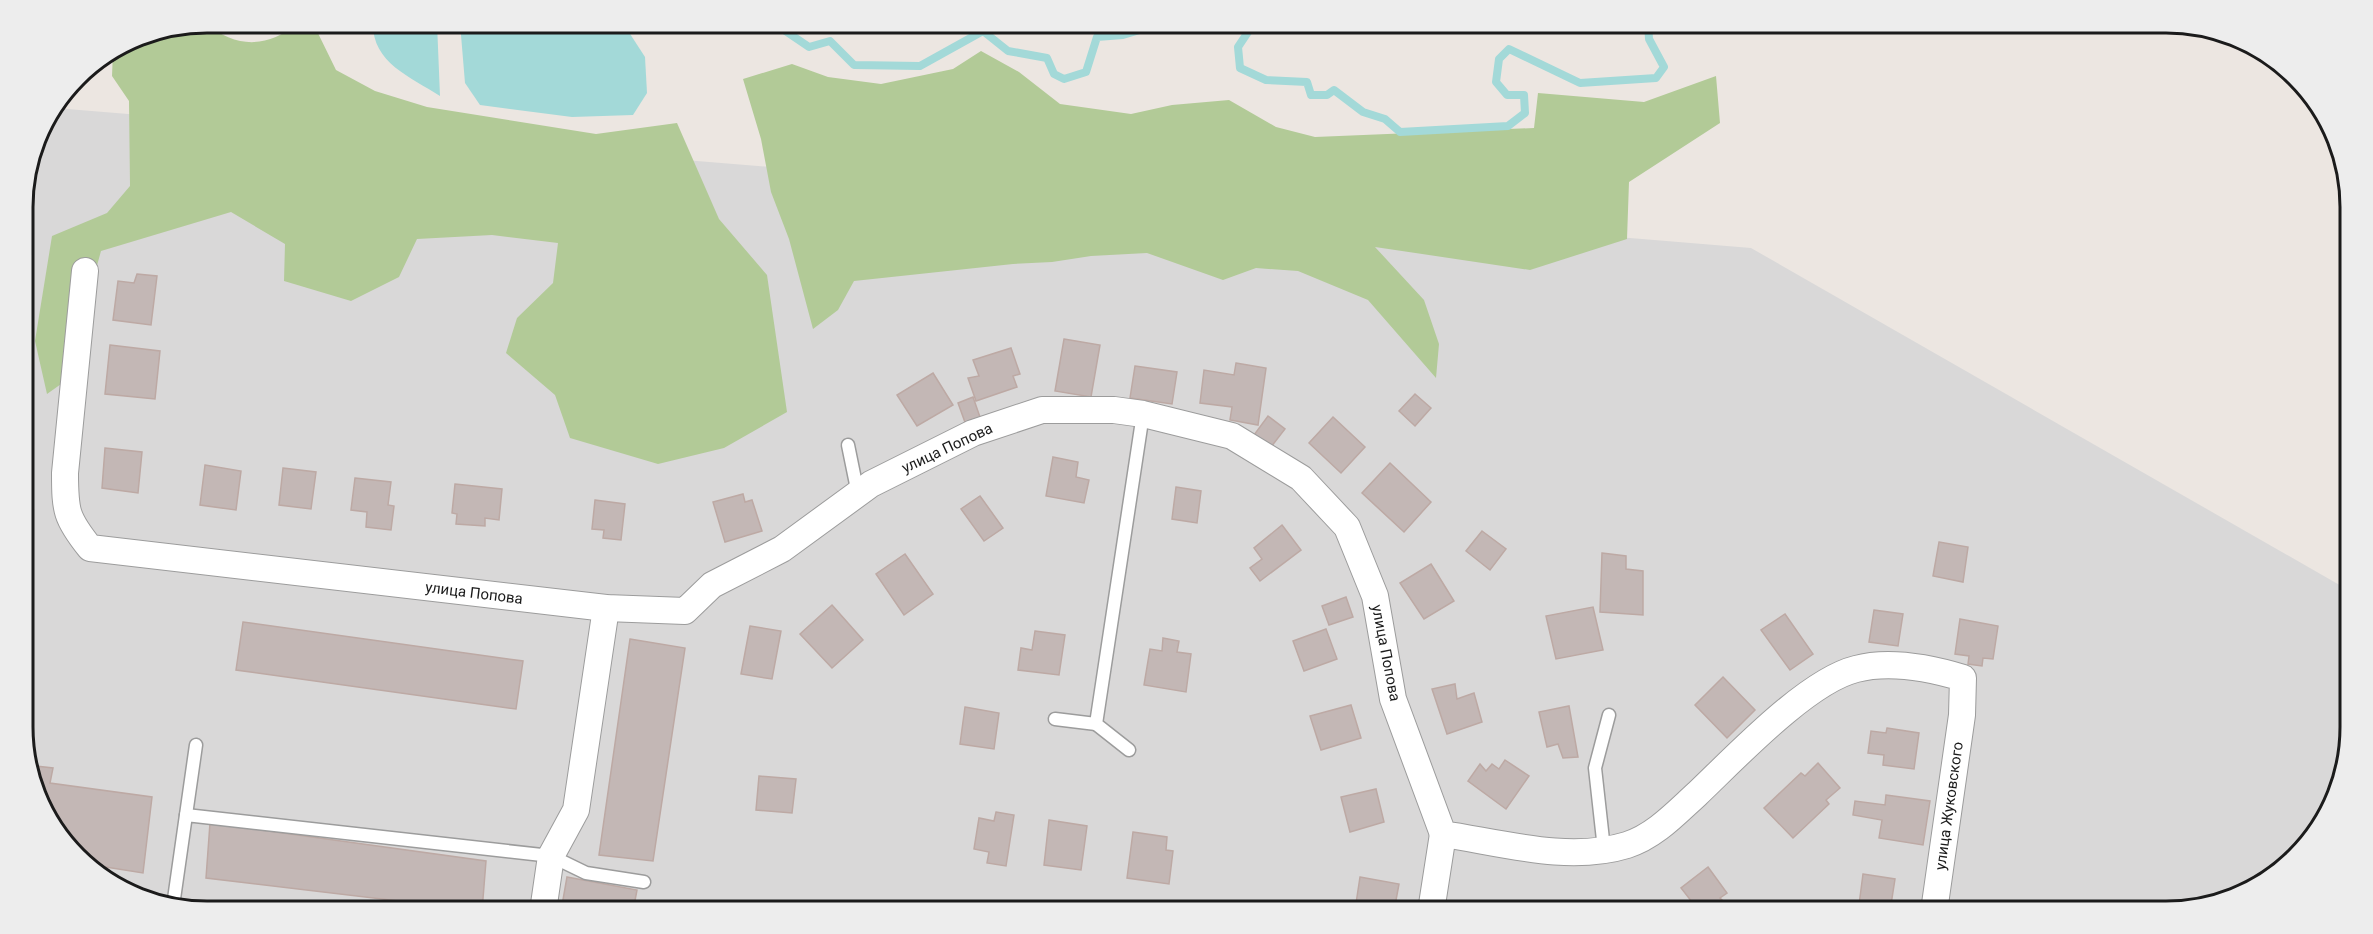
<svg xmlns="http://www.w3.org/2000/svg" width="2373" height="934" font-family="Roboto,sans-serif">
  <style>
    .residential { fill: #d9d8d8 }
    .forest { fill: #b2ca97 }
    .water { fill: #a3d9d8 }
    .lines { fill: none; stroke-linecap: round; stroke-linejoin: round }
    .stream { stroke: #a3d9d8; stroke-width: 8 }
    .building { fill: #c3b7b5; stroke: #bda9a4; stroke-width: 1.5 }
    .lane-casing { stroke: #9c9c9c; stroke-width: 15 }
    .street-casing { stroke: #9c9c9c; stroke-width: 28 }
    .lane { stroke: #fff; stroke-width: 12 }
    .street { stroke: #fff; stroke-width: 26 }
    .labels { text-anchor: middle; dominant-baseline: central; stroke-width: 4.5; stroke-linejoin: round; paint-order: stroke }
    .street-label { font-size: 15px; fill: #1b1b1b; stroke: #fff }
    .rim { fill: none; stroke: #1b1b1b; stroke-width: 3 }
  </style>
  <rect width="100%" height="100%" fill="#ece6e1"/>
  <polygon class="residential" points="55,108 1751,248 2350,591 2350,727 2341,787 2313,839 2278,874 2226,902 2178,911 207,911 147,902 68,849 26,763 23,194 42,125"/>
  <g class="forest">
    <path d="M204,23c33,25 62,26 94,0h15l23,47 39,21 52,16 169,27 81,-11 42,96 48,56 20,137 -63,36 -66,16 -88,-26 -15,-43 -49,-42 11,-35 36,-35 5,-40 -66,-8 -75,4 -18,38 -48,24 -67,-20 1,-37 -54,-32 -130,39 -19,69 -11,57 -24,17 -12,-53 17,-105 55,-23 23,-27 -1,-85 -17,-25 1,-25 23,-15z"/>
    <polygon points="981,51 1019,72 1060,104 1131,114 1172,105 1229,100 1276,127 1315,137 1534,128 1538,93 1644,102 1716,76 1720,123 1629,182 1627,239 1530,270 1375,247 1424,300 1439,344 1436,378 1368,300 1298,271 1256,268 1223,280 1147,253 1091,256 1052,262 1013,264 854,281 838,310 813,329 789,239 771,192 761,139 743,79 792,64 828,77 881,84 953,69"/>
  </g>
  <g class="water">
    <path d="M373,23h64l3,73c-29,-19 -68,-33 -67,-73z"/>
    <polygon points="460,23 623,23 645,57 647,93 633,115 572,117 480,105 465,83"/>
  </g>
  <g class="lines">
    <g class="stream">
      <polyline points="761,23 781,28 809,47 830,41 854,65 920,66 983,31 1008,51 1047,58 1054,74 1064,79 1086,72 1097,37 1123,35 1163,23"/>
      <polyline points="1167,23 1195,25 1199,23"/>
      <polyline points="1246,23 1250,29 1238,47 1240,68 1266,80 1307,82 1311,95 1327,95 1334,90 1363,112 1385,119 1400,132 1508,126 1525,113 1524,95 1507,95 1496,82 1499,59 1509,49 1580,83 1656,78 1664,67 1649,39 1648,23"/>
    </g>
  </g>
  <g class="building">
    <polygon points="137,274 157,276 151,325 113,320 118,281 134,283"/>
    <polygon points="1064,339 1100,345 1091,397 1055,391"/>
    <polygon points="110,345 160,351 155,399 105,394"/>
    <polygon points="1011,348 1020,374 1013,376 1017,387 976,401 968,378 979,376 973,360"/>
    <polygon points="1236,363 1266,368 1258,425 1230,420 1232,407 1200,403 1204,370 1234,375"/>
    <polygon points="1135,366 1177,372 1172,404 1130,398"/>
    <polygon points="933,373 953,405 917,426 897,395"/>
    <polygon points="1415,394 1431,408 1415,426 1399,411"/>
    <polygon points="973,397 981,420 966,425 958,403"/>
    <polygon points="1268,416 1285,429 1267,452 1251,439"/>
    <polygon points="1333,417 1365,447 1341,473 1309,443"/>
    <polygon points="105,448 142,452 138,493 102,488"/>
    <polygon points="1053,457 1078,462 1076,477 1089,480 1084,503 1046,496"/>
    <polygon points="1390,463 1431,502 1404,532 1362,493"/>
    <polygon points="205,465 241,471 236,510 200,505"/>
    <polygon points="283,468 316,472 311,509 279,505"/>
    <polygon points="355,478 391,482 388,505 394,506 391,530 366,527 367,512 351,510"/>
    <polygon points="455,484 502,489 499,520 485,518 485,526 456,524 457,514 452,513"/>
    <polygon points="1176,487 1201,491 1197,523 1172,519"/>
    <polygon points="743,494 745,502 752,500 762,531 725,542 713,502"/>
    <polygon points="980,496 1003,528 984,541 961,509"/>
    <polygon points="595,500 625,504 621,540 603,538 604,530 592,529"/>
    <polygon points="1282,525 1301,550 1260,581 1250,568 1262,559 1254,548"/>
    <polygon points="1482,531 1506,549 1490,570 1466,551"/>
    <polygon points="1939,542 1968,547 1963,582 1933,576"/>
    <polygon points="1602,553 1626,556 1626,569 1643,571 1643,615 1600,612"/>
    <polygon points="905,554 933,594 904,615 876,574"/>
    <polygon points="1431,564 1454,601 1424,619 1400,583"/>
    <polygon points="1346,597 1353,617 1329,625 1322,606"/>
    <polygon points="832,605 863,640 832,668 800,634"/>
    <polygon points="1593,607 1603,650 1556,659 1546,616"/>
    <polygon points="1874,610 1903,614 1898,646 1869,642"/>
    <polygon points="1785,614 1813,654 1790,670 1761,630"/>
    <polygon points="1960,619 1998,626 1993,659 1983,658 1982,666 1968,664 1969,656 1955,654"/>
    <polygon points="243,622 523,661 516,709 236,670"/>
    <polygon points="750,626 781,631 772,679 741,674"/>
    <polygon points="1326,629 1337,659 1304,671 1293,641"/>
    <polygon points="1035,631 1065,635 1059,675 1018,670 1021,648 1032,650"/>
    <polygon points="1163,638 1179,641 1177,652 1191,654 1186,692 1144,685 1150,649 1162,651"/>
    <polygon points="630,639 685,648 653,861 599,855"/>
    <polygon points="1723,677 1755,710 1727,738 1695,705"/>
    <polygon points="1455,684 1457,699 1474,693 1482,722 1447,734 1432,689"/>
    <polygon points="1351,705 1361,738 1321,750 1310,716"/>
    <polygon points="1569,706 1578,757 1563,758 1558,744 1547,747 1539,712"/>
    <polygon points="965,707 999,713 994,749 960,744"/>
    <polygon points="1887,728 1919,733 1914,769 1883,765 1884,755 1868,753 1871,731 1886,733"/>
    <polygon points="1505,760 1529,776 1506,809 1468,781 1480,764 1486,771 1492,764 1499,769"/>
    <polygon points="1818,763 1840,788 1826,800 1829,804 1793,838 1764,808 1801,773 1805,776"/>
    <polygon points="27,765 53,768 50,783 152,797 143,873 93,865 68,849"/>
    <polygon points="759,776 796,779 792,813 756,810"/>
    <polygon points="1376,789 1384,822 1350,832 1341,797"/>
    <polygon points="1886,795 1930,801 1923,845 1879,838 1882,820 1853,815 1855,801 1885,805"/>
    <polygon points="996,812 1014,815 1006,866 987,863 989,852 974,849 979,818 994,821"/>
    <polygon points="1049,820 1087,826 1081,870 1044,865"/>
    <polygon points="210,823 486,861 482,911 206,878"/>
    <polygon points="1133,832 1167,837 1166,850 1173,851 1169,884 1127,878"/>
    <polygon points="1708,867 1727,893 1720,898 1726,904 1717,911 1699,911 1681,888"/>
    <polygon points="1863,874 1895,879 1890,911 1859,905"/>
    <polygon points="567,877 637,890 633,911 561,911"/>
    <polygon points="1360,877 1399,884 1394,911 1355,910"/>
  </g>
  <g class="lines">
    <defs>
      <g id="lane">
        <polyline points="848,445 858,494"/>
        <polyline points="1055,719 1096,724"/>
        <polyline points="1129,750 1096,724 1143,414"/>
        <polyline points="186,815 196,745"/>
        <polyline points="1604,849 1595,768 1609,715"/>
        <polyline points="173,906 186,815 551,856 586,873 644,882"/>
      </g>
      <g id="street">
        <path d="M85,271l-20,202c0,38 1,45 25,75l516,60 79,3 27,-26 70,-36 89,-65 102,-51 69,-23h72l29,4 89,22 69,42 46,49 28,69 18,103 50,135c59,9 126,29 184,11 28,-9 49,-32 70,-51 38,-36 110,-113 159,-125 34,-9 74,-1 107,9l-1,37 -28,196"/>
        <polyline points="543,911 551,856 576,810 606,608"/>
        <polyline points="1431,911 1443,834"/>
      </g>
    </defs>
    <use href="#lane" class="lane-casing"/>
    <use href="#street" class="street-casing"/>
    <use href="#lane" class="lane"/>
    <use href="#street" class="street"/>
  </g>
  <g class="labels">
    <g class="street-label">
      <text transform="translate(947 448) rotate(-25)">улица Попова</text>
      <text transform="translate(474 593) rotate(7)">улица Попова</text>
      <text transform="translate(1386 653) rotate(79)">улица Попова</text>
      <text transform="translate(1949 806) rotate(-82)">улица Жуковского</text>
    </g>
  </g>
  <path d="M0 0H2373V934H0ZM207 33H2166A174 174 0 0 1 2340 207V727A174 174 0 0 1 2166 901H207A174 174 0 0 1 33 727V207A174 174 0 0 1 207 33Z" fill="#ededed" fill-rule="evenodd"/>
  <path class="rim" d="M207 33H2166A174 174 0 0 1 2340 207V727A174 174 0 0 1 2166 901H207A174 174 0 0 1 33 727V207A174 174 0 0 1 207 33Z"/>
</svg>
